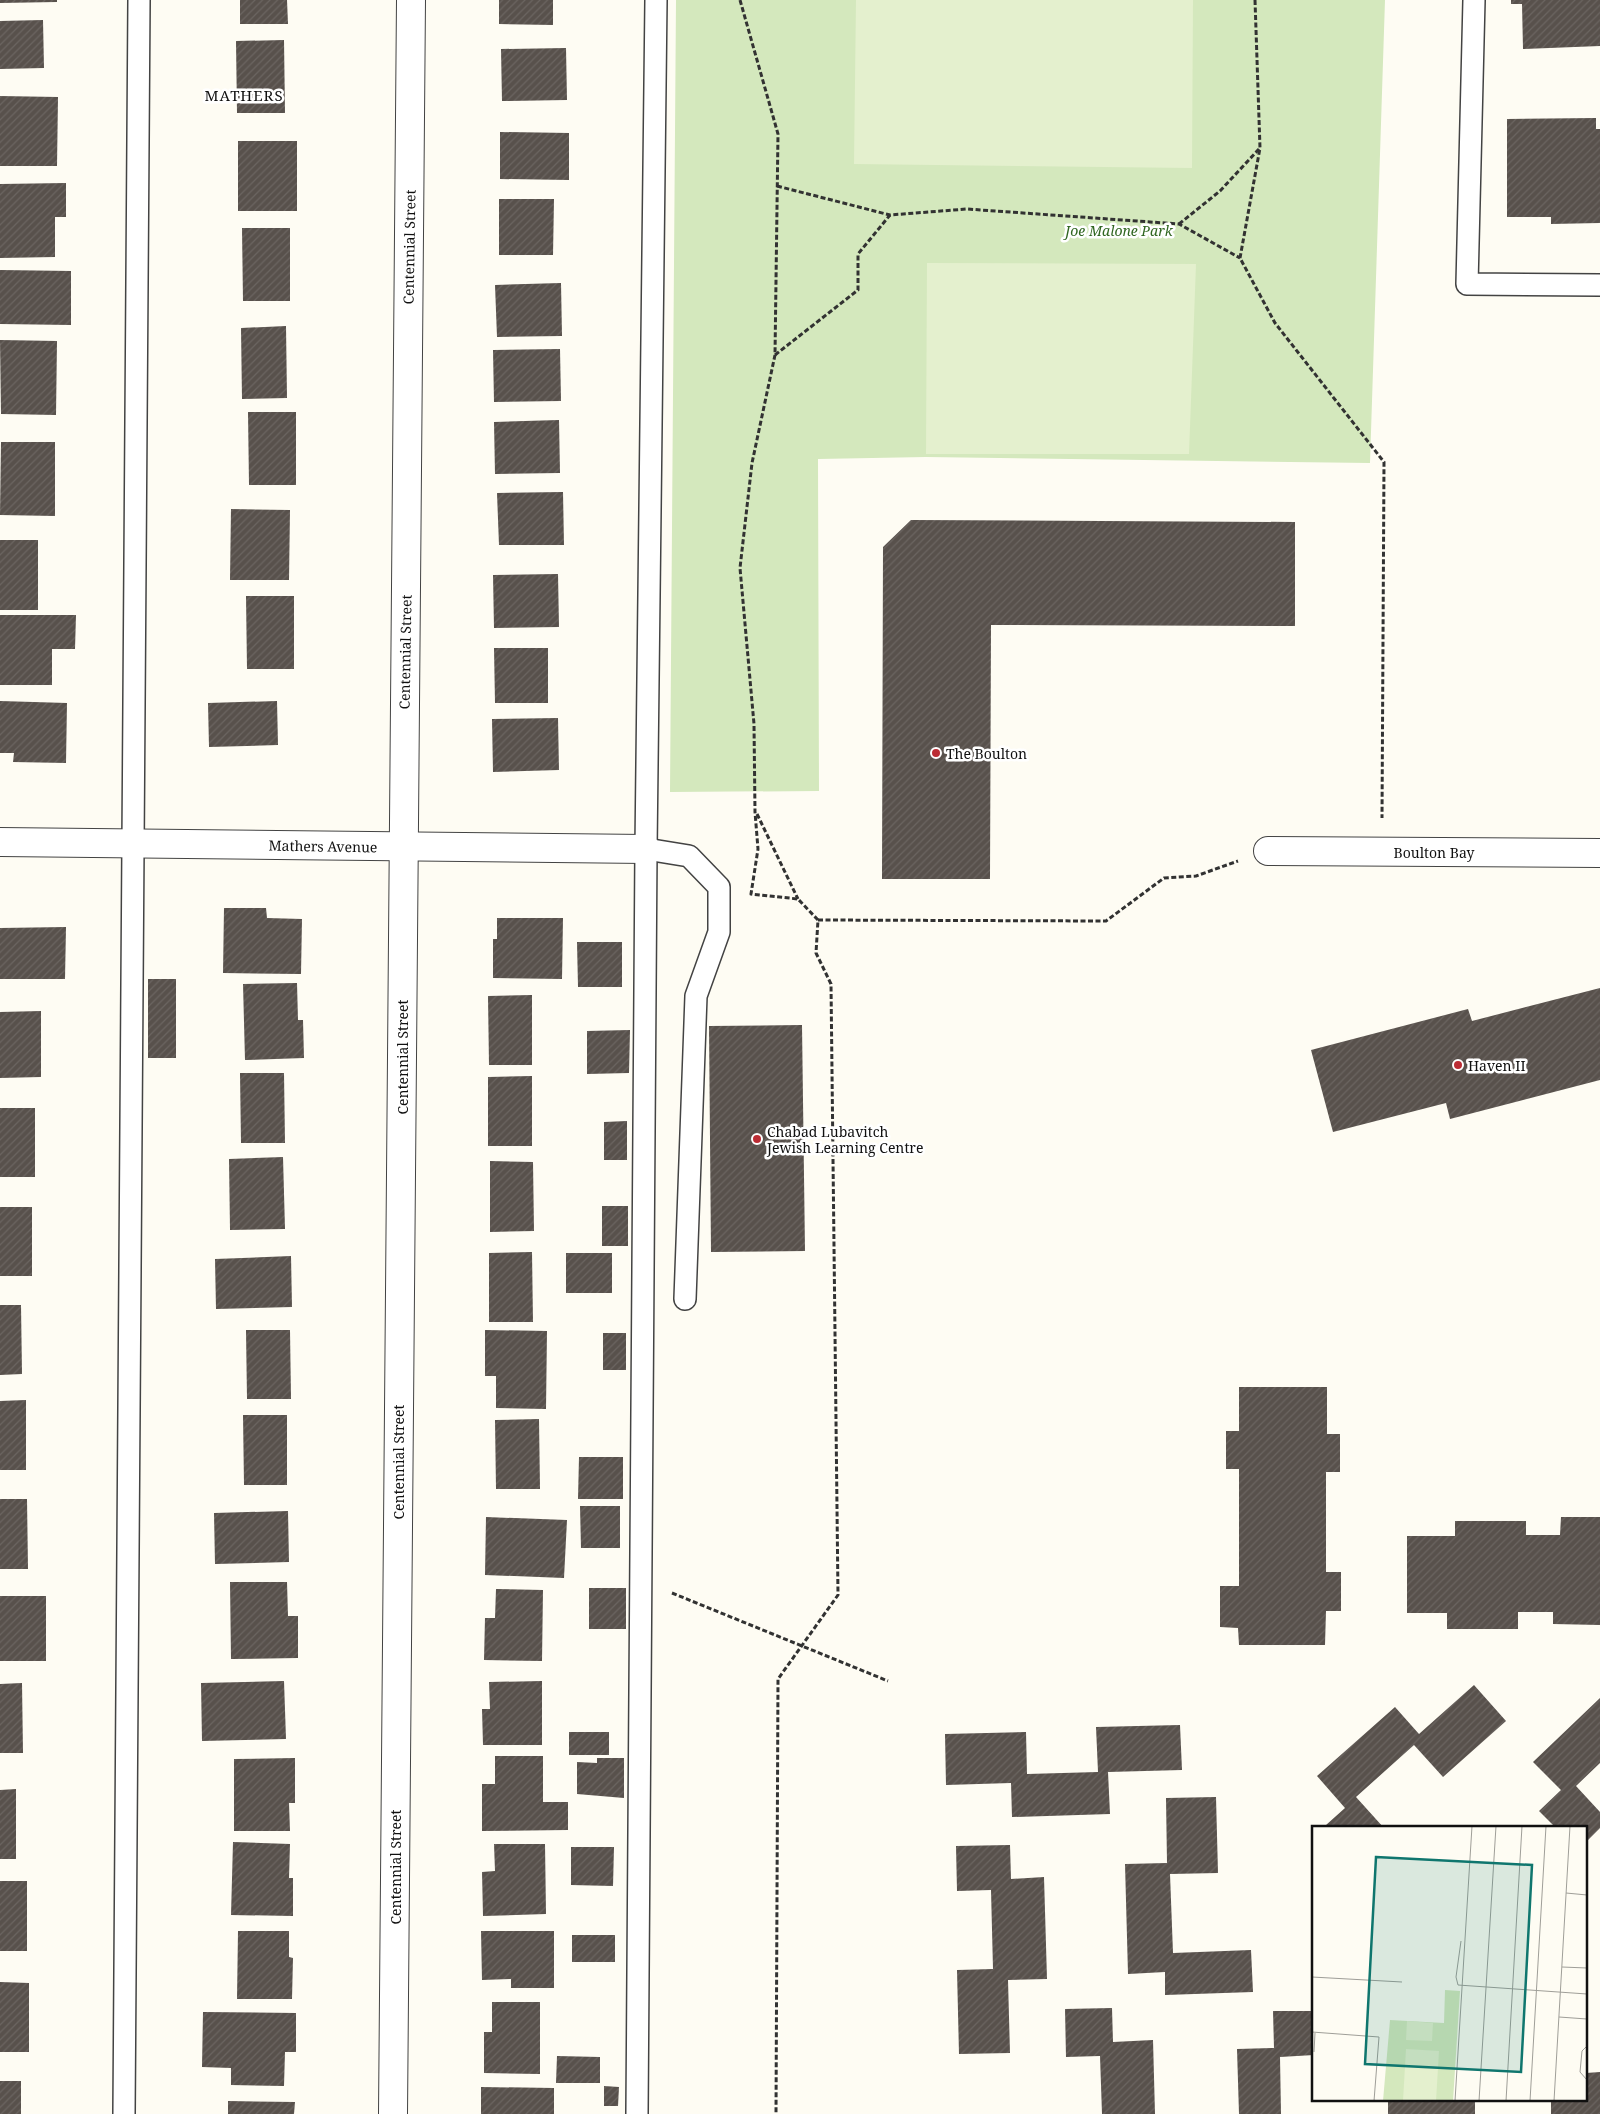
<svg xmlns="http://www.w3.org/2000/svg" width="1600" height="2114" font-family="'Noto Serif',serif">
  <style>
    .park { fill: #d4e8bd }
    .pitch { fill: #e4f0ce }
    .building { fill: url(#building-hatch) }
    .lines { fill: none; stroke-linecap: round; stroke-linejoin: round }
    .service-casing { stroke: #434343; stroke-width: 24 }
    .minor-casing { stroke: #434343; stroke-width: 30 }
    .path { stroke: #323232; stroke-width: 3; stroke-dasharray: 5 2.5; stroke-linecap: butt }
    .service { stroke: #fff; stroke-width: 21 }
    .minor { stroke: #fff; stroke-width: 28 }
    .poi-dot { fill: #bb2c34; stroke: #fff; stroke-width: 2 }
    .labels { text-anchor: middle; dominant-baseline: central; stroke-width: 5; stroke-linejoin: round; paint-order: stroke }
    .park-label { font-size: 14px; font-style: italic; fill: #306621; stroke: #fff }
    .street-label { font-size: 14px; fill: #101010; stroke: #fff }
    .poi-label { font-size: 14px; fill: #101010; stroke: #fff; text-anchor: start }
    .neighbourhood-label { font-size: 15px; letter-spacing: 1px; fill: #101010; stroke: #fff }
    .inset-road { fill: none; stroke: #9f9e98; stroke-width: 1 }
    .view { fill: #0f766e; fill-opacity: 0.15; stroke: #0f766e; stroke-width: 2.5 }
    .inset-edge { fill: none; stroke: #101010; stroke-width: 2.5 }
  </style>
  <defs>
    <pattern id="building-hatch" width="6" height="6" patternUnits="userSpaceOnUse" patternTransform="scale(1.25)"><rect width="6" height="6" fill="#58514c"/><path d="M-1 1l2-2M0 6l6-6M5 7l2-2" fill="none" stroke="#6b6561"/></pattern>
  </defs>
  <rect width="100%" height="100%" fill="#fefcf3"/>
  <polygon class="park" points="676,0 1385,0 1370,463 926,457 818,459 819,791 670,792"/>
  <g class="pitch">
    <polygon points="856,0 1193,0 1192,168 854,164"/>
    <polygon points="927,263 1196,264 1189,454 926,454"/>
  </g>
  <g class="building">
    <polygon points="0,0 57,0 57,2 0,3"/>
    <polygon points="240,0 287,0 288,24 240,24"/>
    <polygon points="499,0 553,0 553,25 499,24"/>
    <polygon points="1511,0 1600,0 1600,46 1523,49 1522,4 1511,4"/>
    <polygon points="43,20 44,68 0,69 0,21"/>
    <polygon points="284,40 285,113 237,113 236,41"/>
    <polygon points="566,48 567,100 502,101 501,49"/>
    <polygon points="0,96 58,97 57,166 0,166"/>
    <polygon points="1596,118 1596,129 1600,129 1600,223 1551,224 1551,217 1507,217 1507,119"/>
    <polygon points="500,132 569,133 569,180 500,179"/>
    <rect x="238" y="141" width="59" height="70"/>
    <polygon points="66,183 66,217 55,217 55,257 0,258 0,184"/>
    <polygon points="499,199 554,199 553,255 499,255"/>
    <polygon points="242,228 290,228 290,301 243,301"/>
    <polygon points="0,270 71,271 71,325 0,324"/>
    <polygon points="561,283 562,336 497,337 495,285"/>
    <polygon points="286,326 287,398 242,399 241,328"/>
    <polygon points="0,340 57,341 56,415 1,414"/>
    <polygon points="560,349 561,401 494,402 493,350"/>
    <polygon points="248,412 296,412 296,485 249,485"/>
    <polygon points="559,420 560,473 495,474 494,422"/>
    <polygon points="1,442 55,442 55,516 0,515"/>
    <polygon points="563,492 564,545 499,545 497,493"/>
    <polygon points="231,509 290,510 289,580 230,580"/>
    <polygon points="911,520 1295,522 1295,626 991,625 990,879 882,879 883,547"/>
    <rect x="0" y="540" width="38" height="70"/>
    <polygon points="558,574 559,627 494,628 493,575"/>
    <polygon points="246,596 294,596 294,669 247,669"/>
    <polygon points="0,615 76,615 75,649 52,649 52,685 0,685"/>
    <polygon points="494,648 548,648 548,703 495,703"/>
    <polygon points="0,701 67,703 66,763 13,762 14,753 0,753"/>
    <polygon points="277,701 278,745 209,747 208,703"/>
    <polygon points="558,718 559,770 493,772 492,719"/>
    <polygon points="224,908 266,908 267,918 302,919 301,974 223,973"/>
    <polygon points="497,918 563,918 562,979 493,978 493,939 497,939"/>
    <polygon points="66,927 65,979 0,979 0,928"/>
    <polygon points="577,942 622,942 622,987 578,987"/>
    <rect x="148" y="979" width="28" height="79"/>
    <polygon points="297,983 298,1020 303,1020 304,1058 245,1060 243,984"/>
    <polygon points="1600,988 1600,1080 1450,1119 1446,1103 1333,1132 1311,1050 1468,1009 1472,1021"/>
    <polygon points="532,995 532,1065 489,1065 488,996"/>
    <polygon points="41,1011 41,1077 0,1078 0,1012"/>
    <polygon points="802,1025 805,1251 711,1252 709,1026"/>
    <polygon points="630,1030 629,1073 587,1074 587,1031"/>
    <polygon points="240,1073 284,1073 285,1143 241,1143"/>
    <polygon points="532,1076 532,1146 488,1146 488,1077"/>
    <rect x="0" y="1108" width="35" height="69"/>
    <polygon points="627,1121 627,1160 604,1160 604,1122"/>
    <polygon points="283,1157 285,1229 230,1230 229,1159"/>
    <polygon points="490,1161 533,1162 534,1231 490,1232"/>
    <rect x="602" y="1206" width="26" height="40"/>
    <rect x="0" y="1207" width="32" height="69"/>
    <polygon points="532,1252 533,1322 489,1322 489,1253"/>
    <rect x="566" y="1253" width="46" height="40"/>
    <polygon points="291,1256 292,1307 216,1309 215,1259"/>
    <polygon points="0,1305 21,1305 22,1374 0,1375"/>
    <polygon points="246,1330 290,1330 291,1399 247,1399"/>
    <polygon points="485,1330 547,1331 546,1409 496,1408 496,1376 485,1376"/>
    <rect x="603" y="1333" width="23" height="37"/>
    <polygon points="1239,1387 1327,1387 1327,1434 1340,1434 1340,1472 1326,1472 1326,1572 1341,1572 1341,1611 1326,1611 1325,1645 1239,1645 1238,1628 1220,1627 1220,1586 1239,1586 1239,1469 1226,1469 1226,1431 1239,1431"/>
    <polygon points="26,1400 26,1470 0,1470 0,1401"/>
    <polygon points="243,1415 287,1415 287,1485 244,1485"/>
    <polygon points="539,1419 540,1489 496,1489 495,1420"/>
    <polygon points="579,1457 623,1457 623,1499 578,1499"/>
    <polygon points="0,1499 27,1499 28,1569 0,1569"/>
    <polygon points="580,1506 620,1506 620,1548 581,1548"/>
    <polygon points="288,1511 289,1562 215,1564 214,1513"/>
    <polygon points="486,1517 567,1520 564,1578 485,1575"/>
    <polygon points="1561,1517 1600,1517 1600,1625 1553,1624 1553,1612 1518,1612 1518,1629 1447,1629 1447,1613 1407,1613 1407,1536 1455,1536 1455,1521 1526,1521 1526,1535 1560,1535"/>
    <polygon points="230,1582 287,1582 288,1616 298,1616 298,1658 231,1659"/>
    <rect x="589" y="1588" width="37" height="41"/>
    <polygon points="496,1589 543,1590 542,1661 484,1660 485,1618 495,1618"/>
    <rect x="0" y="1596" width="46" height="65"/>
    <polygon points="284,1681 286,1739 202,1741 201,1683"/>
    <polygon points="542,1681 542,1745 483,1745 482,1709 490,1709 489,1682"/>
    <polygon points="22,1683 23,1753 0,1753 0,1684"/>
    <polygon points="1474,1685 1506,1721 1443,1777 1414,1745 1356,1797 1384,1828 1329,1828 1326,1825 1345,1808 1317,1776 1395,1707 1419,1734"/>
    <polygon points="1600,1698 1600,1763 1576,1786 1600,1812 1600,1828 1586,1842 1586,1828 1556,1828 1539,1811 1561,1790 1533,1762"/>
    <polygon points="1180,1725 1182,1770 1108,1772 1110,1814 1012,1817 1011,1783 946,1785 945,1734 1026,1732 1027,1774 1098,1772 1096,1727"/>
    <rect x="569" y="1732" width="40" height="23"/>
    <polygon points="495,1756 543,1756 543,1802 568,1802 568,1830 482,1831 482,1784 495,1784"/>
    <polygon points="295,1758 295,1803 289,1803 290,1831 234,1831 234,1759"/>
    <polygon points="597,1758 624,1758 624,1798 577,1794 577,1762 597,1763"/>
    <polygon points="16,1789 16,1859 0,1859 0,1790"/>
    <polygon points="1216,1797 1218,1873 1170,1874 1173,1953 1251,1950 1253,1992 1165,1995 1165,1972 1128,1974 1125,1864 1167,1863 1166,1798"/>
    <polygon points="233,1842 290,1844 289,1878 293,1878 293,1916 231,1915"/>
    <polygon points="494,1844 545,1844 546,1914 483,1916 482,1872 495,1871"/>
    <polygon points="1010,1845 1011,1879 1044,1877 1047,1979 1008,1980 1010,2053 959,2054 957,1970 993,1969 991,1890 957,1891 956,1846"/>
    <polygon points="571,1847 614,1847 613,1886 571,1885"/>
    <rect x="0" y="1881" width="27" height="70"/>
    <polygon points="238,1931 289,1931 289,1957 293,1958 292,1999 237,1999"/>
    <polygon points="481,1931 554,1931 554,1988 511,1988 511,1979 482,1980"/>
    <rect x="572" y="1935" width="43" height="27"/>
    <polygon points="0,1982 29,1983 29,2052 0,2052"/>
    <polygon points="492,2002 540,2002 540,2074 484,2073 484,2032 492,2032"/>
    <polygon points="1112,2008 1113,2042 1153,2040 1155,2114 1102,2114 1100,2056 1066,2057 1065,2009"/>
    <polygon points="1273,2011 1314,2011 1314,2055 1280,2057 1281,2114 1239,2114 1237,2049 1274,2048"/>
    <polygon points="203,2012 296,2013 296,2052 285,2052 284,2086 231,2085 231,2068 202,2067"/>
    <polygon points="557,2056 600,2057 600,2083 556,2083"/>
    <polygon points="1600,2072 1600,2114 1551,2114 1551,2100 1586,2100 1586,2073"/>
    <rect x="0" y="2081" width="21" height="33"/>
    <polygon points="604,2086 619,2087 618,2106 604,2106"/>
    <polygon points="481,2087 554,2088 554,2114 481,2114"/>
    <rect x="1388" y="2100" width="87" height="14"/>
    <polygon points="228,2101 295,2102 294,2114 228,2114"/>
  </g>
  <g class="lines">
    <defs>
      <g id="service">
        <polyline points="1474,0 1467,284 1600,285"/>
        <polyline points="646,849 689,856 719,887 719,932 696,996 685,1299"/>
        <polyline points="124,2114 139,0"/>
        <polyline points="637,2114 646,849 656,0"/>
      </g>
      <g id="minor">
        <polyline points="0,842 646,849"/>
        <polyline points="1268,851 1600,853"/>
        <polyline points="393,2114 411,0"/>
      </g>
    </defs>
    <use href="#service" class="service-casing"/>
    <use href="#minor" class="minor-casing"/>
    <g class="path">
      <polyline points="740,0 778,134 775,355 752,463 740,568 754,724 755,812 758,849 751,894 798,899 818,920 816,953 831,984 838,1595 778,1679 776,2114"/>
      <polyline points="1255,0 1260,148 1240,258 1275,323 1384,462 1382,818"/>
      <polyline points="777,186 890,215 967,209 1179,224 1240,258"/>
      <polyline points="1179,224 1220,191 1259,149"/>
      <polyline points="775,355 858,290 858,254 890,215"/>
      <polyline points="757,814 798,899"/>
      <polyline points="818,920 1106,921 1164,878 1196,876 1238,861"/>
      <polyline points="672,1593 888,1681"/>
    </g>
    <use href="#service" class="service"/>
    <use href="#minor" class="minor"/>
  </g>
  <g class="poi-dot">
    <circle cx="936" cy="753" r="5"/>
    <circle cx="1458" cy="1065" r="5"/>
    <circle cx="757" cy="1139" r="5"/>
  </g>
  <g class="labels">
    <g class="park-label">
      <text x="1119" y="230">Joe Malone Park</text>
    </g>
    <g class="street-label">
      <text transform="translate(409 247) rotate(-89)">Centennial Street</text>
      <text transform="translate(405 652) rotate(-89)">Centennial Street</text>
      <text transform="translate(323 846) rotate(1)">Mathers Avenue</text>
      <text x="1434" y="852">Boulton Bay</text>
      <text transform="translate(402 1057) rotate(-90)">Centennial Street</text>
      <text transform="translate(398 1462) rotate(-90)">Centennial Street</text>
      <text transform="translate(395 1867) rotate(-90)">Centennial Street</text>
    </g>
    <g class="poi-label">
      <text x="946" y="753">The Boulton</text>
      <text x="1468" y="1065">Haven II</text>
      <text x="767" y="1131">Chabad Lubavitch<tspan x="767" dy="16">Jewish Learning Centre</tspan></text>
    </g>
    <g class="neighbourhood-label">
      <text x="244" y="95">MATHERS</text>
    </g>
  </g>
  <g transform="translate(1312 1826)">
    <rect width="275" height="275" fill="#fefcf3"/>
    <path d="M133,164l15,1 -7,110h-70l7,-81 54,3z" fill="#d4e8bd"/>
    <path d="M95,195l26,2 -1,18 -26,-1zM94,223l33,2 -3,50h-33z" fill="#e4f0ce"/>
    <path class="inset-road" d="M254,67l21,2M149,115l-5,36 2,8 129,9M250,141l25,1M0,151l90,5M247,191l28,2M0,206l67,5 -5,64M275,220l-5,5 -2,21 7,8M2,226l1,-19M143,275l17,-275M167,275l17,-275M194,275l16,-275M218,275l16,-275M242,275l16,-275"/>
    <path class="view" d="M64,31l156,8 -11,207 -156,-8z"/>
    <rect width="275" height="275" class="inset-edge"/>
  </g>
</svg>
